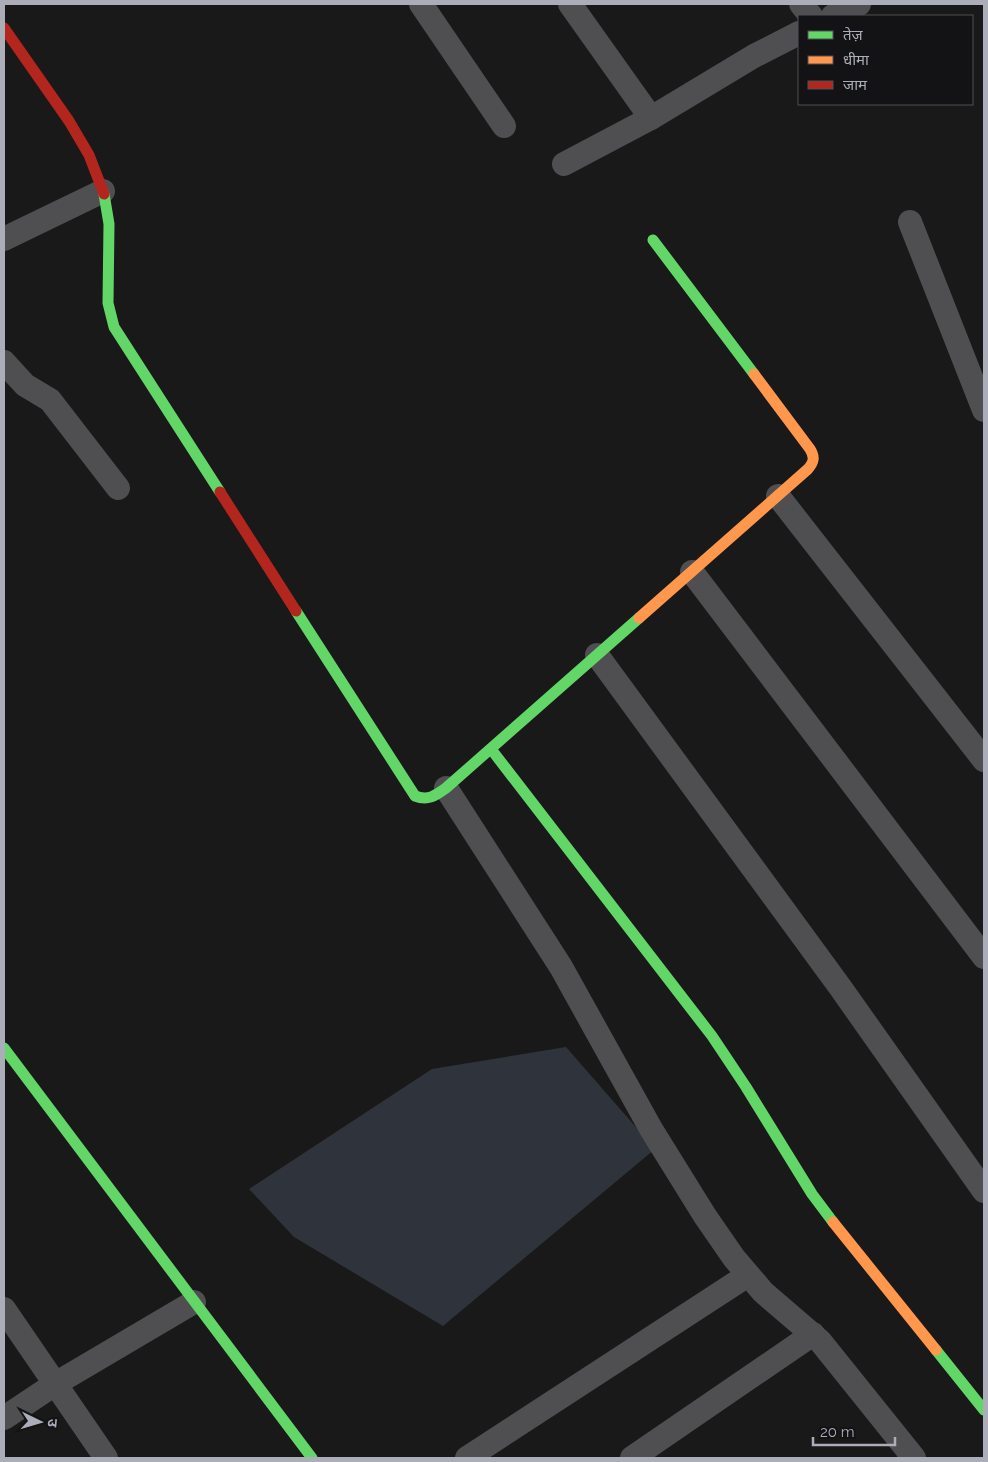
<svg xmlns="http://www.w3.org/2000/svg" width="988" height="1462" font-family="Raleway,'Noto Sans Devanagari',sans-serif">
  <style>
    .water { fill: #2f343c }
    .lines { fill: none; stroke-linecap: round; stroke-linejoin: round }
    .street { stroke: #4f4f52; stroke-width: 24 }
    .fast { stroke: #63d668; stroke-width: 11 }
    .slow { stroke: #ff974d; stroke-width: 11 }
    .jam { stroke: #b3261e; stroke-width: 11 }
  </style>
  <rect width="100%" height="100%" fill="#191919"/>
  <polygon class="water" points="566,1047 655,1149 443,1326 294,1237 249,1189 432,1069"/>
  <g class="lines">
    <g class="street">
      <polyline points="421,4 504,126"/>
      <polyline points="570,4 651,118"/>
      <polyline points="801,4 811,16"/>
      <polyline points="833,16 859,4"/>
      <polyline points="564,164 651,118 754,56 799,33"/>
      <polyline points="910,222 984,410"/>
      <polyline points="4,239 103,191"/>
      <polyline points="4,362 25,385 50,400 118,488"/>
      <polyline points="778,496 984,760"/>
      <polyline points="692,572 984,957"/>
      <polyline points="597,655 840,987 984,1191"/>
      <polyline points="446,788 561,967 651,1129 705,1216 734,1258 763,1292 820,1341 914,1458"/>
      <polyline points="4,1309 106,1458"/>
      <polyline points="4,1418 55,1384 194,1302"/>
      <polyline points="467,1458 748,1275"/>
      <polyline points="632,1458 813,1334"/>
    </g>
    <g class="fast">
      <polyline points="104,194 109,224 108,303 114,327 220,492"/>
      <polyline points="653,240 754,374"/>
      <path d="M296,611l119,185c13,5 20,0 31,-8l193,-170"/>
      <polyline points="491,749 712,1036 746,1087 812,1194 833,1222"/>
      <polyline points="4,1048 312,1458"/>
      <polyline points="936,1350 984,1410"/>
    </g>
    <g class="slow">
      <path d="M639,618l169,-149c6,-7 7,-12 2,-20l-56,-75"/>
      <polyline points="833,1222 936,1350"/>
    </g>
    <g class="jam">
      <polyline points="4,28 69,121 89,155 104,194"/>
      <polyline points="220,492 296,611"/>
    </g>
  </g>
  <rect width="988" height="1462" fill="none" stroke="#abadb8" stroke-width="10"/>
  <rect x="798" y="15" width="175" height="90" fill="#131315" stroke="#505156"/>
  <rect x="808" y="31" width="25" height="8" fill="#63d668" stroke="#505156"/>
  <text x="843" y="40" font-size="15" fill="#abadb8">तेज़</text>
  <rect x="808" y="56" width="25" height="8" fill="#ff974d" stroke="#505156"/>
  <text x="843" y="65" font-size="15" fill="#abadb8">धीमा</text>
  <rect x="808" y="81" width="25" height="8" fill="#b3261e" stroke="#505156"/>
  <text x="843" y="90" font-size="15" fill="#abadb8">जाम</text>
  <g transform="translate(40 1422) rotate(95)" stroke="#131315" stroke-width="4" paint-order="stroke">
  <path d="M0-4L9 19L0 12L-9 19Z" fill="#abadb8"/>
  <text y="-8" font-size="14" font-weight="bold" text-anchor="middle" fill="#abadb8">उ</text>
  </g>
  <path d="M813 1437v8h82v-8" fill="none" stroke="#abadb8" stroke-width="2.5"/>
  <text x="820" y="1437" font-size="15" fill="#abadb8" stroke="#131315" stroke-width="4" paint-order="stroke">20 m</text>
</svg>
